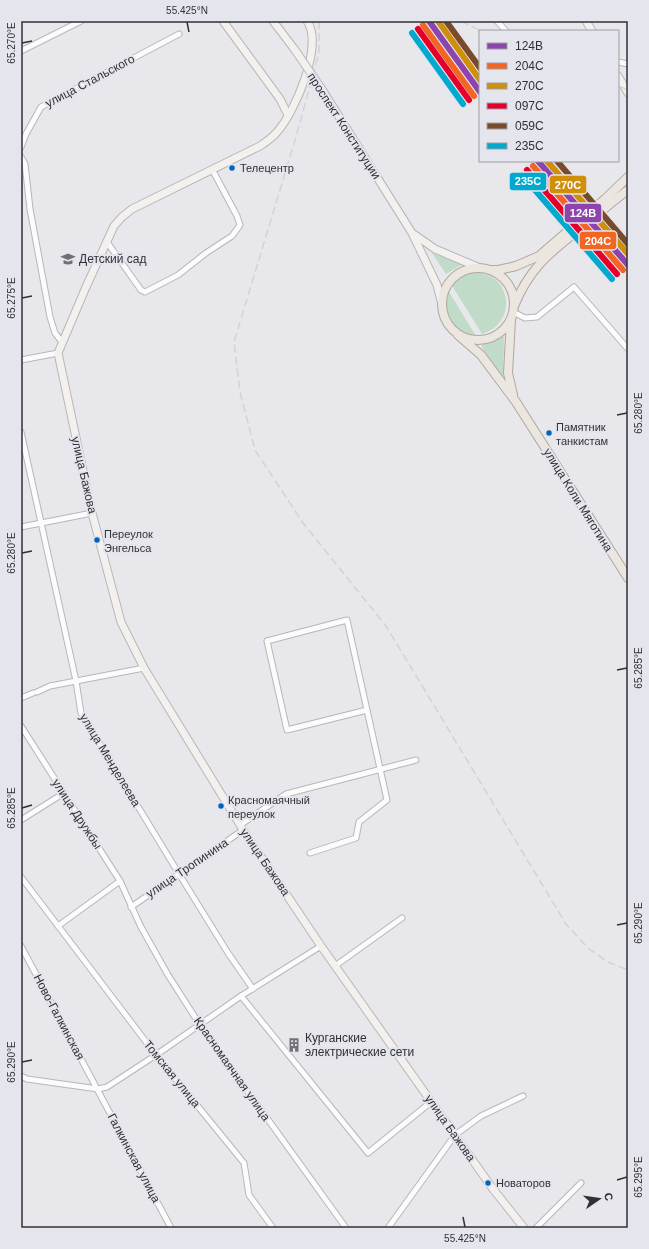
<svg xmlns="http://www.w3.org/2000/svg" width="649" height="1249" font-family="Helvetica,sans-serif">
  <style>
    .green { fill: #c0dbc8 }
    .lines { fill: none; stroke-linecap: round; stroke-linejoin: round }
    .street-casing { stroke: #b7b7bb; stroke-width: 7 }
    .secondary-casing { stroke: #b7b7bb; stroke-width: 9 }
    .primary-casing { stroke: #b0a79d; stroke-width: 10 }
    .street { stroke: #fbfbfc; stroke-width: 5 }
    .secondary { stroke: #f3f0ee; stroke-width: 7 }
    .primary { stroke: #ebe6df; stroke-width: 8 }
    .rail { stroke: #d3d3d5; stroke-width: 1.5; stroke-dasharray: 8 4; stroke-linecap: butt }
    .secondary-bridge-casing { stroke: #b7b7bb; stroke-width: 9; stroke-linecap: butt }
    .secondary-bridge { stroke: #f3f0ee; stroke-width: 7 }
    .rail-1-casing { stroke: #e5e5ee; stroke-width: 9 }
    .rail-2-casing { stroke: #e5e5ee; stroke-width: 9 }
    .rail-3-casing { stroke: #e5e5ee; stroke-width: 9 }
    .rail-4-casing { stroke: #e5e5ee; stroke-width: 9 }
    .rail-5-casing { stroke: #e5e5ee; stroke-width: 9 }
    .rail-6-casing { stroke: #e5e5ee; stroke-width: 9 }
    .rail-1 { stroke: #8e44ad; stroke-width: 6 }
    .rail-2 { stroke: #f26522; stroke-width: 6 }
    .rail-3 { stroke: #cf8f0a; stroke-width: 6 }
    .rail-4 { stroke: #e4002b; stroke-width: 6 }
    .rail-5 { stroke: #7a4b2a; stroke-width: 6 }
    .rail-6 { stroke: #00a9ce; stroke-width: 6 }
    .ticks { fill: none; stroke: #313134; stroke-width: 1.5 }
    .bus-dot { fill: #0065bd; stroke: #e5e5ee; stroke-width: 1.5 }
    .labels { text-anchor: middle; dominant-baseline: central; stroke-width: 4; stroke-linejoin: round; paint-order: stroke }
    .bus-label { font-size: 11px; fill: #313134; stroke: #e5e5ee; text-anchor: start }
    .street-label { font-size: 12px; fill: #313134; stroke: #e5e5ee }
    .poi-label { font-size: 12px; fill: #313134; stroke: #e5e5ee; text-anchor: start }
    .line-badge { stroke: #e5e5ee; stroke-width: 1.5 }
    .badge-label { font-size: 11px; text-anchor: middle; font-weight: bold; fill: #fff }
    .neatline { fill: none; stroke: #313134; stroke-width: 1.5 }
    .ticks-label { font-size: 10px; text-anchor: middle; fill: #313134 }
  </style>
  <rect width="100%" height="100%" fill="#e7e7ec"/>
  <g class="green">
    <polygon points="432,253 461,263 461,265 446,274"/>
    <path d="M473,272c7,1 13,2 19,5 17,11 19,36 4,49 -4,4 -9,6 -14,8l-31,-50c7,-7 13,-10 22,-12z"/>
    <path d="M449,292l27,44c-22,-2 -35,-23 -27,-44z"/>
    <polygon points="502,336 504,337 503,378 501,379 482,347 482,344 491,343"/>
  </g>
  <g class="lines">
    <defs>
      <g id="street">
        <polyline points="497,21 506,31"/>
        <polyline points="21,51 81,21"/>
        <polyline points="618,62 628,64"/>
        <polyline points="21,147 26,134 41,107 179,34"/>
        <polyline points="21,157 25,164 30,209 50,317 55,333 62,342"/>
        <polyline points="107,242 141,290 145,292 178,275 206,253 232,236 240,225 237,216 212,169"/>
        <polyline points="513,312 525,318 537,317 574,287 628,349"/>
        <polyline points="21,360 58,353"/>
        <polyline points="21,432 76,681 81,713 176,869 228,953 253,989"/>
        <polyline points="21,527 92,513"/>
        <polyline points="37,692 50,686 144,668"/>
        <polyline points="21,698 33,693"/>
        <polyline points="21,726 120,881 141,927 168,975 200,1025 346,1228"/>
        <polyline points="21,820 64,793"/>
        <polyline points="240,825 286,794 416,760"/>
        <polyline points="310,853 356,838 359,822 387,800 347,620 267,641 287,730 367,710"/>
        <polyline points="21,877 156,1055 244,1163 249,1195 273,1228"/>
        <polyline points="131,907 243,830"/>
        <polyline points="58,926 120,881"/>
        <polyline points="21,946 171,1228"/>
        <polyline points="335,966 402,918"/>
        <polyline points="241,996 368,1153 431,1102"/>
        <polyline points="21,1076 27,1079 98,1089 107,1087 156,1055 241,996 321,946"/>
        <polyline points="388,1228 455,1135 481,1116 523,1096"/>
        <polyline points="536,1228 581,1183"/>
      </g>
      <g id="secondary">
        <polyline points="223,21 280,99 288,115"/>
        <polyline points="273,21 295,50"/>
        <path d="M307,21c17,24 -12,91 -30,111 -5,6 -11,10 -17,14l-128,63 -10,8 -8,9 -28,61 -28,66 34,160 29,109 23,46 101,165 76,113 172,243 31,39"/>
        <polyline points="586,21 592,31"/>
        <polyline points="618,76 628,93"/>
        <polyline points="323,91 412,233 437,285 442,305"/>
        <polyline points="415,235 435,249 480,268"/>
      </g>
      <g id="primary">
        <circle cx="478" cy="304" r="36"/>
        <polyline points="490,270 498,270 516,266 539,256 605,199 628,177"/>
        <path d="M514,306c17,-42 40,-56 73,-83 14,-11 27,-23 41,-33"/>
        <polyline points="511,320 508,373 513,395"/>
        <polyline points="458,335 481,355 516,402 628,578"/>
      </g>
    </defs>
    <use href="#street" class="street-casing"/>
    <use href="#secondary" class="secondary-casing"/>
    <use href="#primary" class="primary-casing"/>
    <use href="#street" class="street"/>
    <use href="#secondary" class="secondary"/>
    <use href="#primary" class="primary"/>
    <g class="rail">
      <polyline points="319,21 319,53 296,137 234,342 240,392 255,450 303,523 386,626 566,924 588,948 608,962 628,970"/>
      <polyline points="421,21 480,101"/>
      <polyline points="434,21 480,84"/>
      <polyline points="461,21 481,31"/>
      <polyline points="618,86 628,90"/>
      <polyline points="534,161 547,173"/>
      <polyline points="543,161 628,260"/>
    </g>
    <defs>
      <polyline id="secondary-bridge" points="295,50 323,91"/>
    </defs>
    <use href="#secondary-bridge" class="secondary-bridge-casing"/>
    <use href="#secondary-bridge" class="secondary-bridge"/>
    <defs>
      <g id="rail-1">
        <polyline points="429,21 480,92"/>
        <polyline points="538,161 628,265"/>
      </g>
      <g id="rail-2">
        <polyline points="423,25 474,96"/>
        <polyline points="533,166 623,270"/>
      </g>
      <g id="rail-3">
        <polyline points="438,21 480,80"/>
        <polyline points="547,161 628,254"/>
      </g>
      <g id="rail-4">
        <polyline points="418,29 469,100"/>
        <polyline points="527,170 617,274"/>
      </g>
      <g id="rail-5">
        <polyline points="446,21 480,68"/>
        <polyline points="557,161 628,244"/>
      </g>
      <g id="rail-6">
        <polyline points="412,33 463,104"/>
        <polyline points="522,175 612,279"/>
      </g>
    </defs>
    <use href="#rail-1" class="rail-1-casing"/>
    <use href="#rail-2" class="rail-2-casing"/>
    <use href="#rail-3" class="rail-3-casing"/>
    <use href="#rail-4" class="rail-4-casing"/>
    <use href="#rail-5" class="rail-5-casing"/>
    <use href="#rail-6" class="rail-6-casing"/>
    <use href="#rail-1" class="rail-1"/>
    <use href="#rail-2" class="rail-2"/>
    <use href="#rail-3" class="rail-3"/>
    <use href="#rail-4" class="rail-4"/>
    <use href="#rail-5" class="rail-5"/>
    <use href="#rail-6" class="rail-6"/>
  </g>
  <path class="ticks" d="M187,22l2,10M22,43l10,-2M22,298l10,-2M617,415l10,-2M22,553l10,-2M617,670l10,-2M22,808l10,-3M617,925l10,-2M22,1062l10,-2M617,1180l10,-3M463,1217l2,10"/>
  <defs>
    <symbol id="school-bare" viewBox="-9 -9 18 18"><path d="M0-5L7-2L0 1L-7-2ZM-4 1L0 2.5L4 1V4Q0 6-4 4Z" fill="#717174" stroke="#e5e5ee" stroke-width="2.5" paint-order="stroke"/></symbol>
    <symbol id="building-bare" viewBox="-9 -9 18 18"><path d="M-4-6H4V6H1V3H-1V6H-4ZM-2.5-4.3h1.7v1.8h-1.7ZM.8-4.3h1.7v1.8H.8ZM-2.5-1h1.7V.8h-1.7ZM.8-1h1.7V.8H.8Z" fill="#717174" stroke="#e5e5ee" stroke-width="2.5" paint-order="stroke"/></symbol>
  </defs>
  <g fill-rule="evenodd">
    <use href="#school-bare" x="58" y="249" width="20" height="20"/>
    <use href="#building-bare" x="284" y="1035" width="20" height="20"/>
  </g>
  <g class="bus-dot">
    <circle cx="232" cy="168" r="3.5"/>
    <circle cx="549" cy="433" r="3.5"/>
    <circle cx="97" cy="540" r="3.5"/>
    <circle cx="221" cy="806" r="3.5"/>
    <circle cx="488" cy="1183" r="3.5"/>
  </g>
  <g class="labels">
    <g class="bus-label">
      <text x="240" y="168">Телецентр</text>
      <text x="556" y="427">Памятник<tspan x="556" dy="14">танкистам</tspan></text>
      <text x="104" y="534">Переулок<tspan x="104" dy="14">Энгельса</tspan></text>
      <text x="228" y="800">Красномаячный<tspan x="228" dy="14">переулок</tspan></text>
      <text x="496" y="1183">Новаторов</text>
    </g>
    <g class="street-label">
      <text transform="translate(90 81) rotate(-28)">улица Стальского</text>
      <text transform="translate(344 126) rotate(57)">проспект Конституции</text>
      <text transform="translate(84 475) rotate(77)">улица Бажова</text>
      <text transform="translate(578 500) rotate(58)">улица Коли Мяготина</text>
      <text transform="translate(110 760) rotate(59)">улица Менделеева</text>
      <text transform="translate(77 814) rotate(57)">улица Дружбы</text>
      <text transform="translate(265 862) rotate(56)">улица Бажова</text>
      <text transform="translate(187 868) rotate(-34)">улица Тропинина</text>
      <text transform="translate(59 1017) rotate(62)">Ново-Галкинская</text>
      <text transform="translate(232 1069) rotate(55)">Красномаячная улица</text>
      <text transform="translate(172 1074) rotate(51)">Томская улица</text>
      <text transform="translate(450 1128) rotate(55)">улица Бажова</text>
      <text transform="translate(134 1158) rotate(62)">Галкинская улица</text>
    </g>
    <g class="poi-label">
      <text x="79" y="259">Детский сад</text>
      <text x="305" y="1038">Курганские<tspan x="305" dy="14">электрические сети</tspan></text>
    </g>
  </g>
  <g class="line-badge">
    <rect x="509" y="172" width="38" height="19" rx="4" fill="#00a9ce"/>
    <rect x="549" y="175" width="38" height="19" rx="4" fill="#cf8f0a"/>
    <rect x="564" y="203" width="38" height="20" rx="4" fill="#8e44ad"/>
    <rect x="579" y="231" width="38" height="19" rx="4" fill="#f26522"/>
  </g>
  <g class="badge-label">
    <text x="528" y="185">235С</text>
    <text x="568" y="189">270С</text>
    <text x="583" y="217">124В</text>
    <text x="598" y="245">204С</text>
  </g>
  <rect width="649" height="1249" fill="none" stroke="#e5e5ee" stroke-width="44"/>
  <rect x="479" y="30" width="140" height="132" fill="#e5e5ee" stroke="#9d9da4"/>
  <rect x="487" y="43" width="20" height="6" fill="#8e44ad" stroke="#9d9da4"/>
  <text x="515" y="50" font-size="12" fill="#313134">124В</text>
  <rect x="487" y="63" width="20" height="6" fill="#f26522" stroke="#9d9da4"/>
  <text x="515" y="70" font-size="12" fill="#313134">204С</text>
  <rect x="487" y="83" width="20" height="6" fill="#cf8f0a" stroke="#9d9da4"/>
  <text x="515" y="90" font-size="12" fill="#313134">270С</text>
  <rect x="487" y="103" width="20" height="6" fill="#e4002b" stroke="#9d9da4"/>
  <text x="515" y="110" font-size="12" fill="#313134">097С</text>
  <rect x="487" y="123" width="20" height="6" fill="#7a4b2a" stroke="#9d9da4"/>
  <text x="515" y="130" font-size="12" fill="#313134">059С</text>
  <rect x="487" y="143" width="20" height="6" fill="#00a9ce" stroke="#9d9da4"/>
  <text x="515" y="150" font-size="12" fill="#313134">235С</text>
  <g transform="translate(599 1199) rotate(77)" stroke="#e5e5ee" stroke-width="3" paint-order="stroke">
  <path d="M0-3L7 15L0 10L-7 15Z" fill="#313134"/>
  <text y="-6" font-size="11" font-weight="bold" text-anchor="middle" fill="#313134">С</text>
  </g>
  <rect x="22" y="22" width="605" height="1205" class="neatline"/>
  <g class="ticks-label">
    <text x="187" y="14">55.425°N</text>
    <text transform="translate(11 43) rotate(-90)" y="4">65.270°E</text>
    <text transform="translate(11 298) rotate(-90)" y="4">65.275°E</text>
    <text transform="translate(638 413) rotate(-90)" y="4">65.280°E</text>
    <text transform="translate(11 553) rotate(-90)" y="4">65.280°E</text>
    <text transform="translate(638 668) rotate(-90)" y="4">65.285°E</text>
    <text transform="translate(11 808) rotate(-90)" y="4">65.285°E</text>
    <text transform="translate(638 923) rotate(-90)" y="4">65.290°E</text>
    <text transform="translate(11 1062) rotate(-90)" y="4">65.290°E</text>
    <text transform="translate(638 1177) rotate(-90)" y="4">65.295°E</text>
    <text x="465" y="1242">55.425°N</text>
  </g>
</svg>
